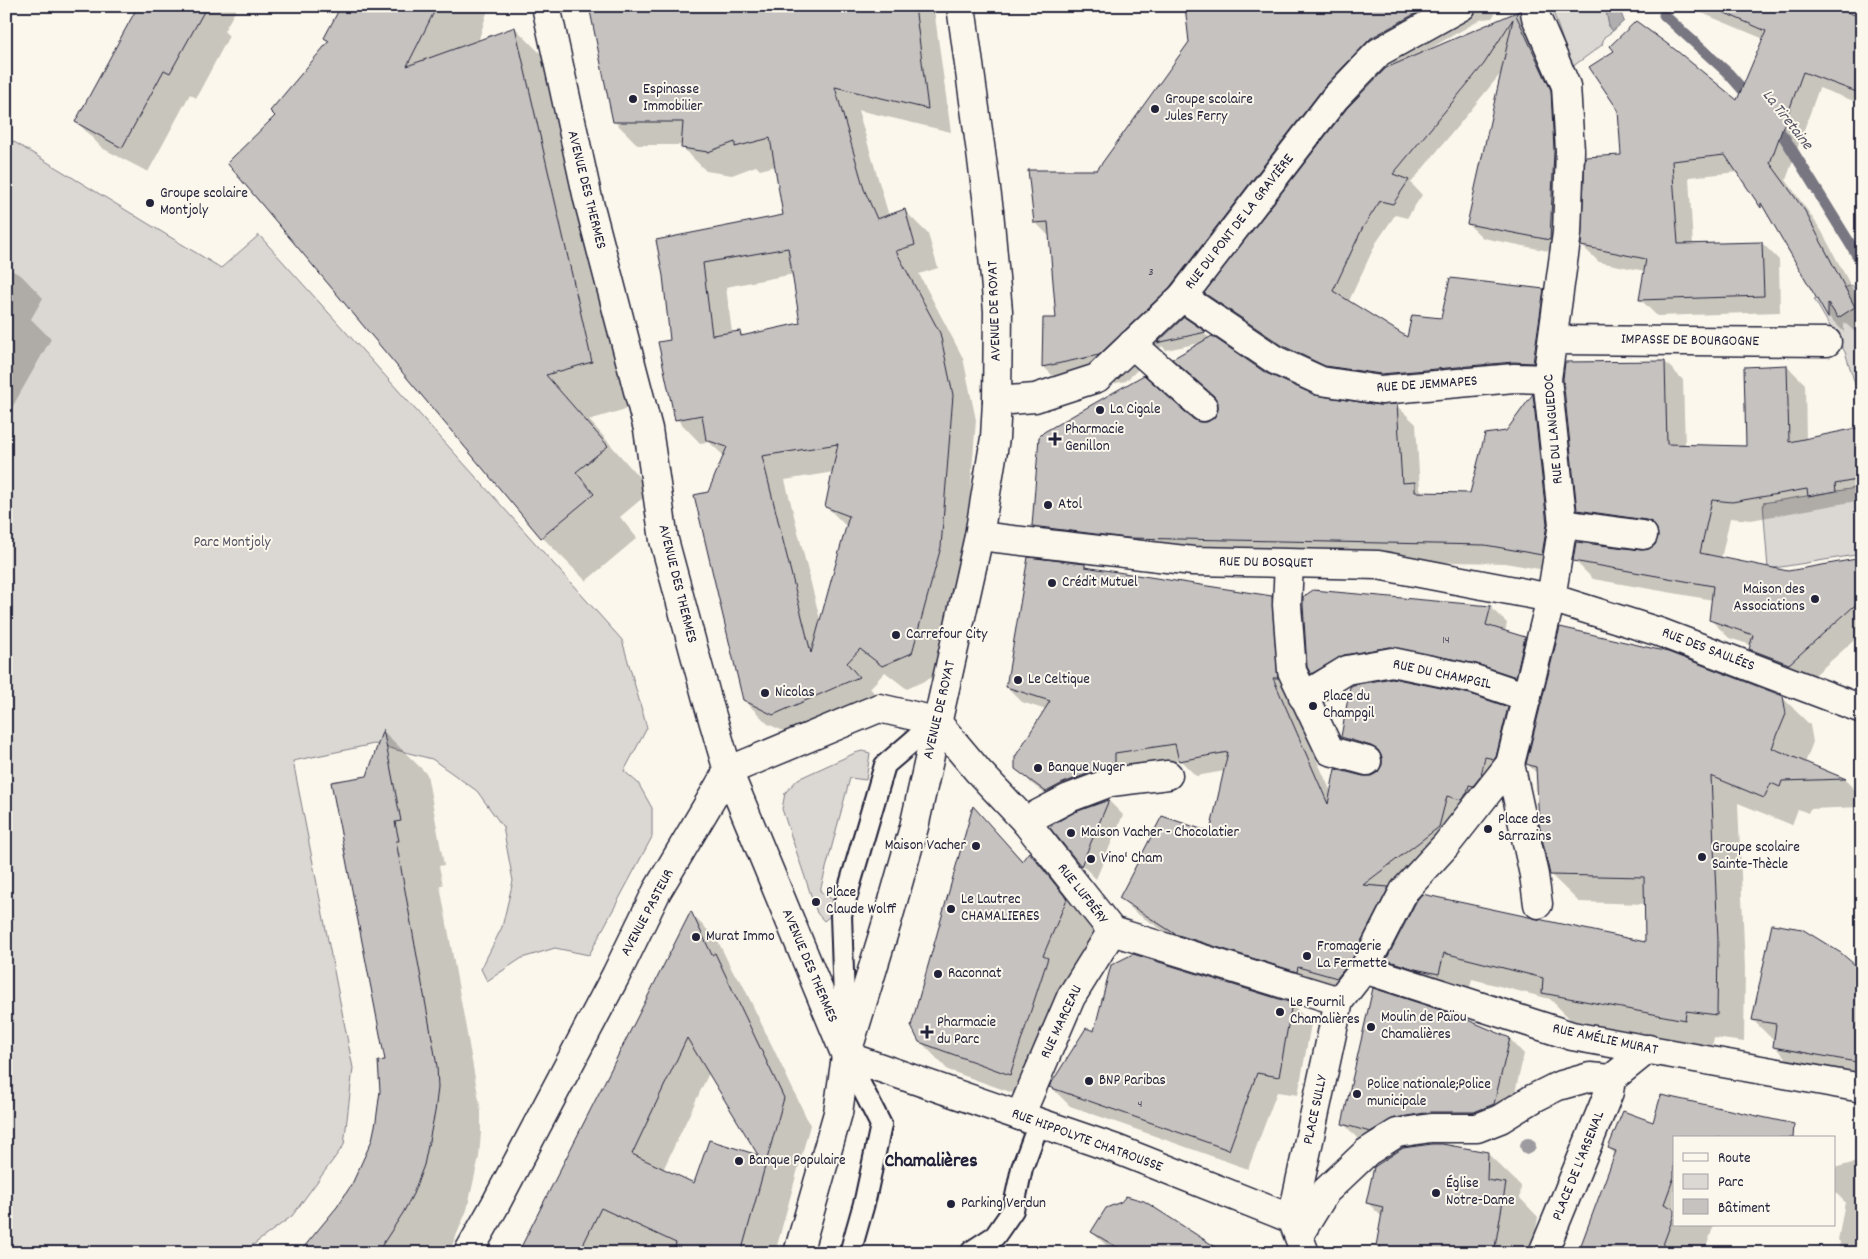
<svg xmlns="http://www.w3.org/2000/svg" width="1868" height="1259" font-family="Dekko,sans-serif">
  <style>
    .green { fill: #dbd8d3; stroke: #7e7d87 }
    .water { fill: #b1aeb0; stroke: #787681 }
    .shadow { fill: #0003; fill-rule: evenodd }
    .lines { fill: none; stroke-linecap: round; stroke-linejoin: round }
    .stream { stroke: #787681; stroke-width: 11 }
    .building { fill: #c6c2c0; stroke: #22223b; fill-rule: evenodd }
    .service-casing { stroke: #22223b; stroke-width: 24 }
    .pedestrian-casing { stroke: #22223b; stroke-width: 31 }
    .minor-casing { stroke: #22223b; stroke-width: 31 }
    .tertiary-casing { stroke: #22223b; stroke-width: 31 }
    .secondary-casing { stroke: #22223b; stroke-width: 31 }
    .service { stroke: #fbf7ec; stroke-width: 20 }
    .pedestrian { stroke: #fbf7ec; stroke-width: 28 }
    .minor { stroke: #fbf7ec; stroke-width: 28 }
    .tertiary { stroke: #fbf7ec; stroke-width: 28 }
    .secondary { stroke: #fbf7ec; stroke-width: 28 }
    .tree { fill: #9d9ba0 }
    .poi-dot { fill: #22223b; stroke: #fbf7ec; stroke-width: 2 }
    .labels { text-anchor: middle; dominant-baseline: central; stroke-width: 4; stroke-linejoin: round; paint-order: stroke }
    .number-label { font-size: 12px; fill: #4b4a5c }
    .poi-label { font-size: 15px; fill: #22223b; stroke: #fbf7ec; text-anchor: start }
    .street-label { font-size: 15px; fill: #22223b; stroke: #fbf7ec }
    .park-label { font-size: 15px; fill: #505061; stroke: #fbf7ec }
    .water-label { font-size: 16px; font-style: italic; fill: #545364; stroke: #fbf7ec }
    .district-label { font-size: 20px; font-weight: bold; fill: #22223b; stroke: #fbf7ec }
  </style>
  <rect width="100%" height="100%" fill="#fbf7ec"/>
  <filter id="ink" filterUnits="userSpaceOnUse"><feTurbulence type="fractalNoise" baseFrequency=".02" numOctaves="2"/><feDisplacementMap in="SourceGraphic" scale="10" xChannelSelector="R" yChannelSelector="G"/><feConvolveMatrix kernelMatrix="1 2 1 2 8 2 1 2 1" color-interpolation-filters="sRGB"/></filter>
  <g filter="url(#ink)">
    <g class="green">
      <polygon points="1551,6 1605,6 1609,26 1613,31 1604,37 1602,45 1572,67"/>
      <polygon points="6,137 221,268 259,235 622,640 647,728 624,771 638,783 652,808 652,837 589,955 555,948 522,958 487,981 481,969 502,927 513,881 503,827 477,791 432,759 374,744 293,761 353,1068 344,1145 292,1216 242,1253 6,1253"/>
      <polygon points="1852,285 1862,300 1862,406 1845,352 1814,299"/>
      <polygon points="1862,487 1862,554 1768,569 1763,503"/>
      <polygon points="862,751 870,753 866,780 850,778 820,891 833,900 829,917 824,921 817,913 782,809 785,793 798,779 855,753"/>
    </g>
    <polygon class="water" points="1605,6 1621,6 1620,10 1624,21 1613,31 1609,26"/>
    <g class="shadow">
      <polygon points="140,6 238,6 224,31 229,36 196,98 190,94 148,172 102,148 77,122"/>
      <polygon points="350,6 489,6 479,39 480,41 515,28 559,72 636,406 589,420 651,491 620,517 637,538 586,581 542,537 276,116 330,42 325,37"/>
      <path d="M591,6h341l2,3 17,123 -93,-22 31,106 15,-6 24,24 10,34 -19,6 44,84 13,62 -12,151 -29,105 -28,13 -22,-17 -15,16 11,13 -83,37 -30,-14 -24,-24 -35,-207 15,-37 -15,-14 -9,1 -23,-24 -5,-78 -8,-65 120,-60 -8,-50 -16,4 -4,-4 -24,9 -26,-4 -23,-23v-3h-45l-24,-24zM794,274l8,50 -58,12 -4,-4 -8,1 -6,-46zM834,472l-7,35 21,21 -27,95 -36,-143z"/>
      <polygon points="1186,6 1500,6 1492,18 1482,19 1427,50 1427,51 1518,13 1532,27 1565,105 1564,254 1483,238 1468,224 1502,72 1411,183 1422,195 1407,218 1395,215 1376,243 1348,303 1408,339 1442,319 1543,291 1557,305 1548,377 1397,388 1298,360 1220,308 1210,297 1188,322 1210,338 1266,374 1314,397 1379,407 1397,406 1416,424 1420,489 1425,494 1471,494 1507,432 1533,396 1551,414 1561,573 1505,563 1147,556 1052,545 1033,526 1192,420 1199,423 1208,423 1215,419 1220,410 1218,400 1174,359 1200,343 1166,350 1162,346 1126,381 1070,393 1043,366 1057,319 1050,237 1035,222 1098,171 1191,42"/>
      <polygon points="1685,6 1830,6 1862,19 1862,104 1819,88 1786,180 1821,230 1862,307 1862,330 1856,333 1844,322 1844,332 1829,317 1769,213 1738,172 1689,177 1693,245 1762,243 1779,260 1780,312 1657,316 1641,300 1645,271 1599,262 1582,246 1622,156 1737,102 1764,39"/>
      <polygon points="6,267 22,276 43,298 31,319 51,339 6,418"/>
      <polygon points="1665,362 1683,380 1685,446 1748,447 1787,366 1805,384 1806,440 1862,428 1862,500 1751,520 1730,518 1721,559 1788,573 1862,560 1862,644 1859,636 1807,682 1769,667 1750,649 1751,645 1729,638 1710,619 1713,600 1593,579 1574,560 1650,550 1656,546 1660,537 1597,528 1578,510"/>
      <polygon points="1085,565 1088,569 1271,597 1287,613 1293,693 1287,694 1332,794 1363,777 1371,777 1379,773 1383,765 1383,760 1358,752 1342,737 1507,708 1523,724 1511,773 1391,891 1353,993 1192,949 1136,913 1121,898 1210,834 1225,771 1196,776 1180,760 1130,769 1063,807 1032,784 1017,768 1046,710 1022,702 1007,687"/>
      <polygon points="1304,598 1490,607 1507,623 1505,632 1525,638 1541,654 1532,692 1407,663 1328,690 1312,673"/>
      <polygon points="1782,697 1810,725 1813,742 1805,763 1845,780 1862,797 1862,807 1810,809 1808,813 1798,809 1792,825 1738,803 1745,968 1744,1042 1714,1038 1712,1046 1571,1020 1550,999 1472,979 1467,1000 1415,987 1388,960 1418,901 1646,943 1646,904 1579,902 1551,875 1538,774 1527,764"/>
      <polygon points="383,731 427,774 444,865 439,866 443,885 440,885 481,1111 481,1133 479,1157 467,1210 449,1253 301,1253 338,1208 361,1170 373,1140 387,1061 368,777"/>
      <polygon points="1109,801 1123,815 1096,879 1082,865 1052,828"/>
      <polygon points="974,808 1023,861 1029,854 1057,881 1094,928 1071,983 1038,1102 948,1070 920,1041"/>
      <path d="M691,914l26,25 16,33 8,9 69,144 -35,128h-256zM709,1073l52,85 -66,27 -32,-15z"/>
      <polygon points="1862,973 1862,1089 1807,1079 1774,1046 1775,1042 1753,1020"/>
      <polygon points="1292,1004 1311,1024 1298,1095 1277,1092 1248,1169 1070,1106 1051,1087 1095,1033"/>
      <polygon points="1510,1039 1524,1054 1509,1119 1385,1146 1358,1139 1344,1124"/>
      <polygon points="1780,1123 1795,1138 1674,1138 1674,1225 1714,1225 1704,1253 1579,1253 1616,1155 1609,1148 1654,1124"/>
      <polygon points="1861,1144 1862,1253 1838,1253 1840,1242 1838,1240 1845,1202 1834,1191 1834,1168 1856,1162"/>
      <polygon points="1488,1154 1521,1186 1520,1198 1538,1217 1532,1253 1376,1253 1382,1217 1368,1203"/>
      <polygon points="1092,1232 1220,1253 1118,1253 1108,1247"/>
    </g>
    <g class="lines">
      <g class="stream">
        <polyline points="1664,15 1728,73 1751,99"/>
        <polyline points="1771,122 1784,137 1862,263"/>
      </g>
    </g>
    <g class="building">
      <polygon points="138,6 207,6 170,73 164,70 122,148 75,122"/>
      <polygon points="341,6 437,6 407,66 515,27 592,362 546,375 608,446 576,472 594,494 541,538 227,163 275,116 270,111 329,41 324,38"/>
      <path d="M589,6h326l13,103 -93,-22 29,102 13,30 28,-10 10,36 -19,6 44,82 13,62 -12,152 -29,106 -30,13 -22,-17 -13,14 12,14 -86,38 -30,-15 -49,-205 14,-3 19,-45 -21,-7 -4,-25 -27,5 -17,-78 12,-2 -7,-64 -7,-36 127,-25 -13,-77 -35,9v-5l-27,10 -27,-4 2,-26h-70zM788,248l12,75 -59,13 -1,-5 -28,4 -9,-72zM838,444l-13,63 24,9 -38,137 -49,-197z"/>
      <polygon points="1185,6 1429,6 1371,38 1324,87 1170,287 1099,355 1042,367 1043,318 1056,318 1048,222 1034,223 1028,170 1097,170 1189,42"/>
      <polygon points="1709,6 1833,6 1862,18 1862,94 1803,72 1770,163 1805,211 1855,307 1838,318 1828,303 1828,318 1761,203 1761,208 1725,155 1672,161 1678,244 1762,242 1764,296 1639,300 1646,259 1581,246 1585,157 1621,155 1618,110 1589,67 1614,51 1610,46 1636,21 1677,51 1737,100 1766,31"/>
      <polygon points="1519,11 1516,15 1551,90 1554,151 1550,240 1467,224 1513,19 1484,64 1393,174 1409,180 1393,204 1380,201 1362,229 1333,291 1407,337 1412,315 1441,318 1450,278 1544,289 1533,363 1513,362 1381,374 1325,366 1283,346 1204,293 1347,108 1386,68"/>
      <polygon points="1184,317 1206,332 1157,343"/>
      <polygon points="1212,336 1266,373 1315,395 1379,405 1397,404 1402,483 1415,482 1415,492 1470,493 1485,434 1506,431 1533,394 1547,524 1542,555 1485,545 1127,538 1032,526 1039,437 1044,432 1144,375 1193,419 1199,422 1207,422 1214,418 1218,410 1218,402 1214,396 1172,359"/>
      <polygon points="1665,361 1667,444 1746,446 1744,367 1787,365 1789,442 1862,427 1862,479 1835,484 1836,491 1808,496 1807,489 1732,502 1712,500 1700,553 1788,571 1862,558 1862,599 1789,664 1749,649 1753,635 1709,620 1713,586 1573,561 1576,542 1641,550 1649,549 1655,545 1658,537 1657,529 1652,522 1646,520 1577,510 1563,379 1565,362"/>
      <polygon points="1028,557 1085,564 1085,567 1272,596 1278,678 1273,678 1328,804 1335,769 1363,776 1371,776 1378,772 1382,765 1382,757 1378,750 1371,746 1341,737 1350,687 1353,685 1392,678 1470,694 1508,707 1496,757 1494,759 1485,757 1481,776 1473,786 1469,785 1467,793 1461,800 1447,796 1439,827 1363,885 1389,887 1351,961 1337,978 1298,967 1297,972 1175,934 1119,898 1162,816 1210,832 1228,752 1179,761 1175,744 1115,753 1115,766 1106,767 1063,783 1046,792 1015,769 1015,757 1050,701 1006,687"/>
      <polygon points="1313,590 1491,606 1486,625 1525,637 1516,677 1477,664 1390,647 1344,655 1311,674 1307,667 1303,605 1303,597"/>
      <polygon points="1560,627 1668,652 1783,696 1786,714 1772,748 1846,779 1782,781 1780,787 1771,783 1764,798 1711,776 1718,940 1717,1015 1686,1011 1685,1020 1542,993 1543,978 1444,953 1439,974 1415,969 1386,960 1417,900 1422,894 1645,942 1644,877 1550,875 1539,824 1536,767 1526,764"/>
      <polygon points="383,729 401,821 395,822 399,841 396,841 437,1066 438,1088 435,1112 424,1165 413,1194 403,1213 377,1253 299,1253 337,1207 352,1184 372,1140 376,1121 380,1091 378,1061 385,1060 331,782 367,776"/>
      <polygon points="1109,800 1081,866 1050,828 1053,824 1075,812"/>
      <polygon points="973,806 1022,861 1029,852 1067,899 1043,956 1048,958 1010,1075 919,1042 911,1026"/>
      <path d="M691,911l21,44 3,-2 69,145 -43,155h-68l3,-10 -75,-35 -22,45h-61zM687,1038l71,117 -49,-15 -15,43 -62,-29z"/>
      <polygon points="1772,924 1802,929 1841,953 1862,971 1862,1063 1773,1047 1776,1024 1752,1020"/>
      <polygon points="1133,954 1292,1003 1279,1077 1257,1073 1229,1150 1049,1087 1086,1028 1094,1031 1111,965"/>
      <polygon points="1373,988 1456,1015 1510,1038 1494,1104 1474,1112 1431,1112 1395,1118 1370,1132 1342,1124"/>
      <polygon points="1661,1095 1794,1124 1793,1138 1674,1138 1674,1177 1664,1204 1674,1209 1674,1215 1660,1253 1578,1253 1616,1151 1608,1148 1623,1111 1653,1122"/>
      <polygon points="1432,1144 1442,1144 1488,1152 1487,1180 1506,1183 1494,1253 1380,1253 1381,1247 1376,1246 1383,1207 1366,1203 1374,1167 1403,1148"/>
      <polygon points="1126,1196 1144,1201 1225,1253 1127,1253 1091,1232 1106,1208 1121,1202"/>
    </g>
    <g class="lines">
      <defs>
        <g id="service">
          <polyline points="850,1253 865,1200 881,1125 846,1056 841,915 885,765 936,721"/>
          <polyline points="973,1253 972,1251 995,1236 1013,1210 1022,1168 1039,1123"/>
        </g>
        <g id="pedestrian">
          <polyline points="936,721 978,771 1025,821 1112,931 1339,1001"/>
          <polyline points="1025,821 1069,798 1111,782 1168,775"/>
          <polyline points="1020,1116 1071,997 1112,931"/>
          <polyline points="1299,1235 1326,1191 1367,1152 1397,1133 1431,1128 1477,1128 1500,1119 1534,1098 1558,1086 1590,1077 1611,1079 1648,1049"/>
          <polyline points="1543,1253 1609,1092 1611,1079"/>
        </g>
        <g id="minor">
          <polyline points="1182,297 1275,360 1321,381 1381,390 1514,378 1547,379"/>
          <polyline points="1553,340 1827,342"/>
          <polyline points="1132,344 1203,407"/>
          <polyline points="997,401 1035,398 1097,378 1182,297 1335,98 1379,52 1462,6"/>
          <polyline points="1563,524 1643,535"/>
          <polyline points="979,536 1193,561 1378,565 1551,598 1659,632 1862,709"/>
          <polyline points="1289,564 1287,605 1292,671 1330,751 1367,761"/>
          <polyline points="1303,697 1347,670 1392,662 1474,679 1527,697"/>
          <polyline points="1510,764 1534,875 1538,904"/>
          <polyline points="1364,969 1404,891 1446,845 1510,764 1551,598 1563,524 1547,379 1567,233 1570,151 1566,86 1536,17 1534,6"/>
          <polyline points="846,1056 1116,1149 1292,1219 1305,1253"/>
          <polyline points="1292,1219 1339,1001 1364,969 1572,1036 1862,1088"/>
        </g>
        <g id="tertiary">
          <polyline points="546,6 588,199 648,429 664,540 707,699 728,771 846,1056"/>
          <polyline points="468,1253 494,1207 616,975 657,891 728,771 879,708 936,721"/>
        </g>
        <polyline id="secondary" points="798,1253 838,1113 846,1056 887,922 914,827 979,536 995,438 997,401 998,311 989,211 961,6"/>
      </defs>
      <use href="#service" class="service-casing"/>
      <use href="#pedestrian" class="pedestrian-casing"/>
      <use href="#minor" class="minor-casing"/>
      <use href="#tertiary" class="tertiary-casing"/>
      <use href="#secondary" class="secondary-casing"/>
      <use href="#service" class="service"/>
      <use href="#pedestrian" class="pedestrian"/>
      <use href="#minor" class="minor"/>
      <use href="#tertiary" class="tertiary"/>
      <use href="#secondary" class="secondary"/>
    </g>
    <circle class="tree" cx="1528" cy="1146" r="8"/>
  </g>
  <g class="poi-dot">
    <circle cx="633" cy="99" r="5"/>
    <circle cx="1155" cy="109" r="5"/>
    <circle cx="150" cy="203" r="5"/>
    <circle cx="1100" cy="410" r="5"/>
    <path d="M1052.5 431.5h5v5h5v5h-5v5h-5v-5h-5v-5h5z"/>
    <circle cx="1048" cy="505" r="5"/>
    <circle cx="1052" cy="583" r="5"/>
    <circle cx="1815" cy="599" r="5"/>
    <circle cx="896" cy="635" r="5"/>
    <circle cx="1018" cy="680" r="5"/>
    <circle cx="765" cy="693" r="5"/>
    <circle cx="1313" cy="706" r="5"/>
    <circle cx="1038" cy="768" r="5"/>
    <circle cx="1488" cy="829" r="5"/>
    <circle cx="1071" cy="833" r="5"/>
    <circle cx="976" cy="846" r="5"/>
    <circle cx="1702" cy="857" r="5"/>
    <circle cx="1091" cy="859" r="5"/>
    <circle cx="816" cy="902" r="5"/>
    <circle cx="951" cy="909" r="5"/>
    <circle cx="696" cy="937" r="5"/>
    <circle cx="1307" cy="956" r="5"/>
    <circle cx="938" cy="974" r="5"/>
    <circle cx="1280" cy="1012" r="5"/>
    <circle cx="1371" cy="1027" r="5"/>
    <path d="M924.5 1024.5h5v5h5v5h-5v5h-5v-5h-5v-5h5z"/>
    <circle cx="1089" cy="1081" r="5"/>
    <circle cx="1357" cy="1094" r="5"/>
    <circle cx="739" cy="1161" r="5"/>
    <circle cx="1436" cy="1193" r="5"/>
    <circle cx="951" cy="1204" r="5"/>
  </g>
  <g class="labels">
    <g class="number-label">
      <text x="1151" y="272">3</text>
      <text x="1446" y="640">14</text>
      <text x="1140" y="1104">4</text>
    </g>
    <g class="poi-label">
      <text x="643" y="90">Espinasse<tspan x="643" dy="17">Immobilier</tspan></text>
      <text x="1165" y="100">Groupe scolaire<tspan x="1165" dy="17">Jules Ferry</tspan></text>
      <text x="160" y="194">Groupe scolaire<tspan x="160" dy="17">Montjoly</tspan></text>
      <text x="1110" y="410">La Cigale</text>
      <text x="1065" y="430">Pharmacie<tspan x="1065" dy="17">Genillon</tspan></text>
      <text x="1058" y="505">Atol</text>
      <text x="1062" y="583">Crédit Mutuel</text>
      <text x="1805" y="590" text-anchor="end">Maison des<tspan x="1805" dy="17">Associations</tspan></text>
      <text x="906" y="635">Carrefour City</text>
      <text x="1028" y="680">Le Celtique</text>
      <text x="775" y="693">Nicolas</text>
      <text x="1323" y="697">Place du<tspan x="1323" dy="17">Champgil</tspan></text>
      <text x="1048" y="768">Banque Nuger</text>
      <text x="1498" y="820">Place des<tspan x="1498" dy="17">Sarrazins</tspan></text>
      <text x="1081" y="833">Maison Vacher - Chocolatier</text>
      <text x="966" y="846" text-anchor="end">Maison Vacher</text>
      <text x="1712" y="848">Groupe scolaire<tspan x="1712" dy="17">Sainte-Thècle</tspan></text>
      <text x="1101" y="859">Vino' Cham</text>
      <text x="826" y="893">Place<tspan x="826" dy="17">Claude Wolff</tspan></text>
      <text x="961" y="900">Le Lautrec<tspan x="961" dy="17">CHAMALIERES</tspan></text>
      <text x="706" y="937">Murat Immo</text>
      <text x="1317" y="947">Fromagerie<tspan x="1317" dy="17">La Fermette</tspan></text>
      <text x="948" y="974">Raconnat</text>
      <text x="1290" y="1003">Le Fournil<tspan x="1290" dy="17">Chamalières</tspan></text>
      <text x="1381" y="1018">Moulin de Païou<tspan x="1381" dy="17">Chamalières</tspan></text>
      <text x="937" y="1023">Pharmacie<tspan x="937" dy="17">du Parc</tspan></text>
      <text x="1099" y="1081">BNP Paribas</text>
      <text x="1367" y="1085">Police nationale;Police<tspan x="1367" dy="17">municipale</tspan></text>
      <text x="749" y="1161">Banque Populaire</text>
      <text x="1446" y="1184">Église<tspan x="1446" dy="17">Notre-Dame</tspan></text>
      <text x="961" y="1204">Parking Verdun</text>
    </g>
    <g class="street-label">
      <text transform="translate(586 190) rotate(76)">AVENUE DES THERMES</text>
      <text transform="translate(1240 222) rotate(-52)">RUE DU PONT DE LA GRAVIÈRE</text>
      <text transform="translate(995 311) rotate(-92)">AVENUE DE ROYAT</text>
      <text transform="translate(1690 341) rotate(1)">IMPASSE DE BOURGOGNE</text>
      <text transform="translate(1427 385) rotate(-4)">RUE DE JEMMAPES</text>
      <text transform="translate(1554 429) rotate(-95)">RUE DU LANGUEDOC</text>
      <text transform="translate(1266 563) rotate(1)">RUE DU BOSQUET</text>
      <text transform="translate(677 584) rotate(76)">AVENUE DES THERMES</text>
      <text transform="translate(1708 650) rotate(21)">RUE DES SAULÉES</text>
      <text transform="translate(1442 675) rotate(12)">RUE DU CHAMPGIL</text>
      <text transform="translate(940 710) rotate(-77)">AVENUE DE ROYAT</text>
      <text transform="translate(1082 894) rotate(52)">RUE LUFBÉRY</text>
      <text transform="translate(648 913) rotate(-62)">AVENUE PASTEUR</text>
      <text transform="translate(809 966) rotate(67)">AVENUE DES THERMES</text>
      <text transform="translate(1062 1022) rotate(-65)">RUE MARCEAU</text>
      <text transform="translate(1605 1040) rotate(12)">RUE AMÉLIE MURAT</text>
      <text transform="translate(1316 1110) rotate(-78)">PLACE SULLY</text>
      <text transform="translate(1087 1141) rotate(20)">RUE HIPPOLYTE CHATROUSSE</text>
      <text transform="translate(1579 1166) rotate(-68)">PLACE DE L'ARSENAL</text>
    </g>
    <g class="park-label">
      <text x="232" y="543">Parc Montjoly</text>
    </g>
    <g class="water-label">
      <text transform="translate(1787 120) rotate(52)">La Tiretaine</text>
    </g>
    <g class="district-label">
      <text x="931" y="1162">Chamalières</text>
    </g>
  </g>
  <rect width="1868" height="1259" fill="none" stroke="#fbf7ec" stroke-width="25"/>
  <rect x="12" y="12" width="1843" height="1234" fill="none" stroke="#22223b" stroke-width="2" filter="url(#ink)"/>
  <rect x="1673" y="1136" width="162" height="90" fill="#fbf7ec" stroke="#a4a2a5"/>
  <rect x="1683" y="1153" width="25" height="8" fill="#fbf7ec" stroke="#a4a2a5"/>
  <text x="1718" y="1162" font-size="15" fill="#22223b">Route</text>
  <rect x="1683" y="1174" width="25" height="15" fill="#dbd8d3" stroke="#a4a2a5"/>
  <text x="1718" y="1186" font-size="15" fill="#22223b">Parc</text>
  <rect x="1683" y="1199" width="25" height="15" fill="#c6c2c0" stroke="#a4a2a5"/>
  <text x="1718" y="1212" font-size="15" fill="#22223b">Bâtiment</text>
</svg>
